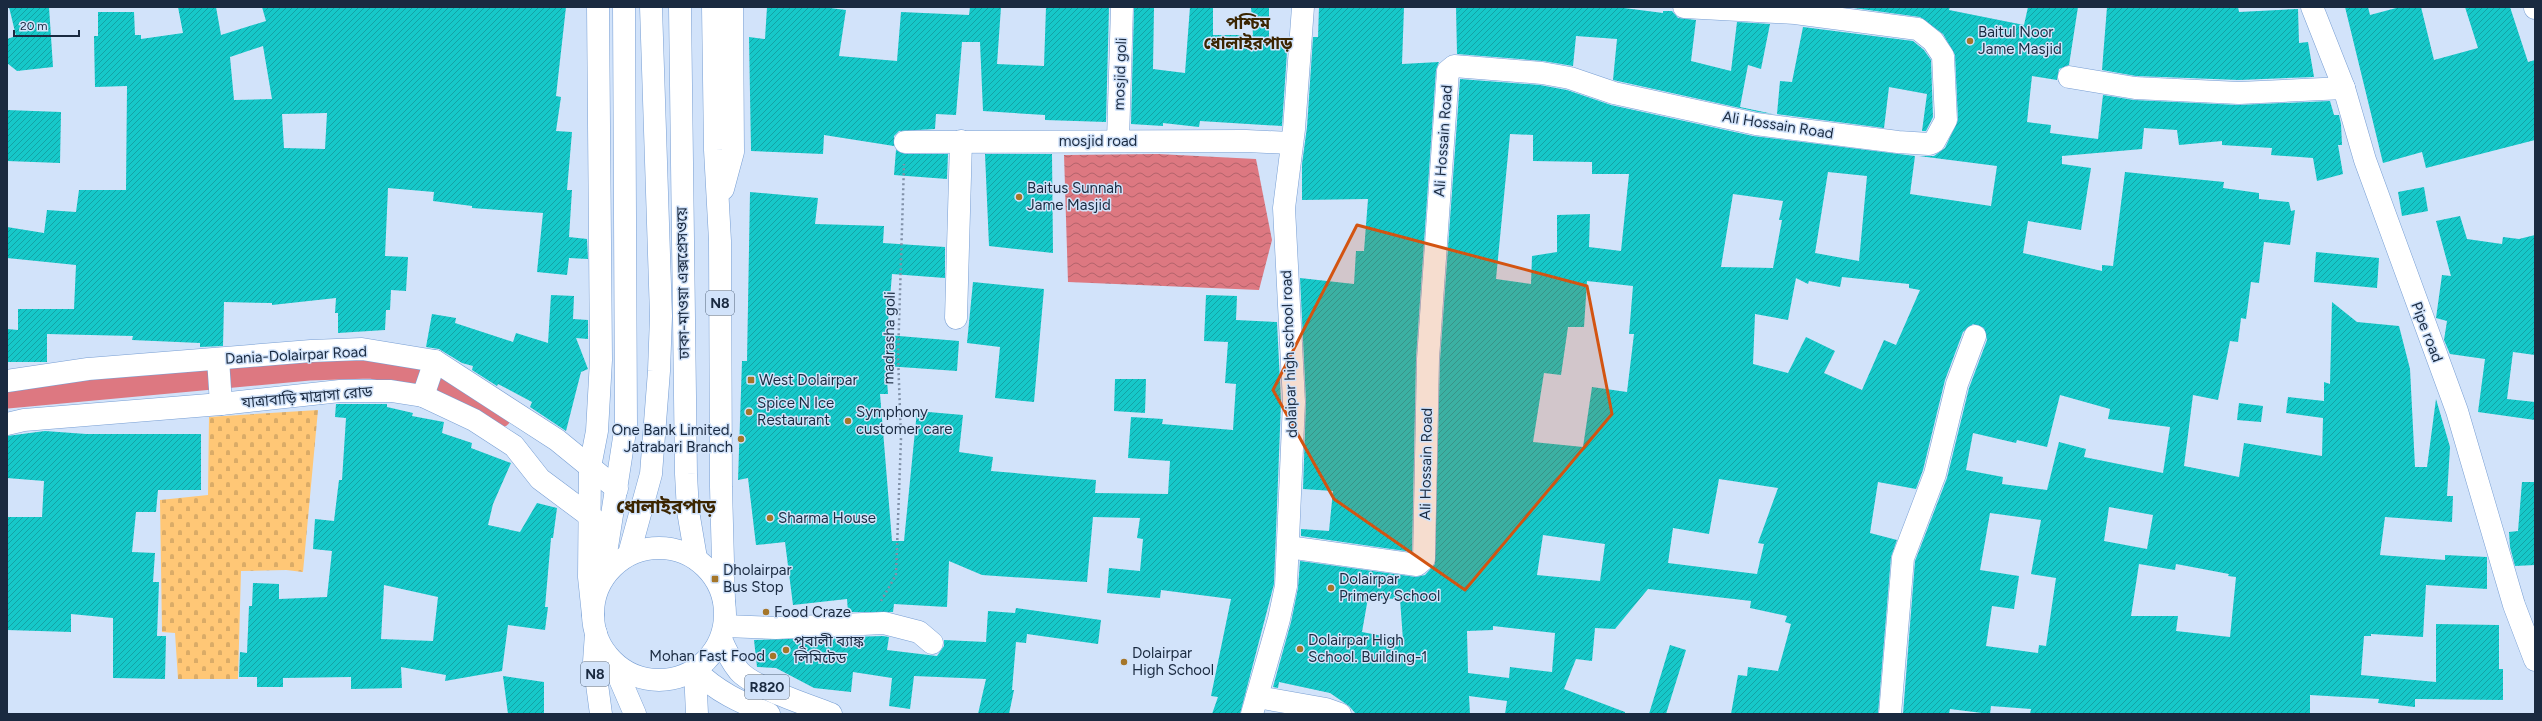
<svg xmlns="http://www.w3.org/2000/svg" width="2542" height="721" font-family="Figtree,'Noto Sans Bengali',sans-serif">
  <style>
    .cemetery { fill: url(#cemetery-stones) }
    .water { fill: url(#water-waves) }
    .lines { fill: none; stroke-linecap: round; stroke-linejoin: round }
    .canal { stroke: #dd7881; stroke-width: 23 }
    .building { fill: url(#building-hatch); fill-rule: evenodd }
    .minor-casing { stroke: #779ed3; stroke-width: 23 }
    .major-casing { stroke: #779ed3; stroke-width: 23 }
    .highway-casing { stroke: #779ed3; stroke-width: 23 }
    .path { stroke: #8191a8; stroke-width: 2.5; stroke-dasharray: 2 3; stroke-linecap: butt }
    .minor { stroke: #fff; stroke-width: 22 }
    .major { stroke: #fff; stroke-width: 22 }
    .highway { stroke: #fff; stroke-width: 22 }
    .marked { fill: #d35411; fill-opacity: 0.2; stroke: #d35411; stroke-width: 3; stroke-linejoin: round }
    .poi-dot { fill: #a57629; stroke: #d2e3fa; stroke-width: 1.5 }
    .labels { text-anchor: middle; dominant-baseline: central; stroke-width: 3; stroke-linejoin: round; paint-order: stroke }
    .shield { fill: #d2e3fa; stroke: #516278; stroke-width: 1 }
    .shield-label { font-size: 14px; font-weight: bold; fill: #1a2a40 }
    .poi-label { font-size: 15px; fill: #1a2a40; stroke: #d2e3fa; text-anchor: start }
    .street-label { font-size: 15px; fill: #1a2a40; stroke: #d2e3fa }
    .quarter-label { font-size: 17px; font-weight: bold; fill: #3b2500; stroke: #d2e3fa }
    .district-label { font-size: 19px; font-weight: bold; fill: #3b2500; stroke: #d2e3fa }
  </style>
  <defs>
    <pattern id="cemetery-stones" width="16" height="16" patternUnits="userSpaceOnUse"><rect width="16" height="16" fill="#ffc776"/><path d="M2 7V4a2 2 0 0 1 4 0v3zM10 15v-3a2 2 0 0 1 4 0v3z" fill="#daab67"/></pattern>
    <pattern id="water-waves" width="16" height="10" patternUnits="userSpaceOnUse"><rect width="16" height="10" fill="#dd7881"/><path d="M0 5q4-4 8 0t8 0" fill="none" stroke="#b2636b"/></pattern>
    <pattern id="building-hatch" width="6" height="6" patternUnits="userSpaceOnUse"><rect width="6" height="6" fill="#16c8c9"/><path d="M-1 1l2-2M0 6l6-6M5 7l2-2" fill="none" stroke="#13a3a5"/></pattern>
  </defs>
  <rect width="100%" height="100%" fill="#d2e3fa"/>
  <polygon class="cemetery" points="318,410 303,572 286,570 241,571 238,679 178,679 175,633 162,632 160,500 208,495 209,417"/>
  <polygon class="water" points="1158,154 1256,159 1272,240 1259,290 1068,282 1064,155"/>
  <g class="lines">
    <polyline class="canal" points="7,397 309,369 370,367 422,377 473,398 500,416"/>
  </g>
  <g class="building">
    <polygon points="9,7 49,7 53,67 17,71 7,63 7,39 16,36"/>
    <path d="M178,7h38l5,28 45,-14 -4,-14h304l-10,89 5,1 -5,34 16,1 -5,58h5l-3,47 18,2 1,20 -19,-1 -2,17 -30,-3 6,-59 -71,-5v-2l-39,-5 1,-9 -46,-4 -3,68 23,1 -2,34 -15,-1 -1,20h-4l-1,20 -47,3v-20h-3l1,-15 -64,7v-2l-48,-1 -1,44 -23,1v-4l-68,-3 1,-4 -86,-2v28h-40v-33l11,1v-21h56l2,-44 -69,-7v-31l37,6 3,-23 29,2 3,-22h47l1,-104 -32,1 -1,-51h4v-24h36l1,23h6v4l42,-6zM263,46l9,53 -38,1 -4,-43zM327,113l-2,36 -41,-1 -2,-34z"/>
    <polygon points="767,7 822,7 846,10 839,56 897,61 901,12 969,15 970,7 1001,7 997,64 1044,66 1046,7 1109,7 1106,122 1045,120 1045,115 983,111 980,42 962,42 956,115 936,114 935,129 899,131 894,136 894,146 824,135 823,154 751,151 749,37 765,39"/>
    <polygon points="1134,7 1154,7 1153,69 1185,73 1190,7 1213,7 1213,35 1253,35 1251,7 1269,7 1269,38 1288,37 1282,126 1200,121 1199,127 1163,123 1163,126 1131,124"/>
    <polygon points="1319,7 1404,7 1402,64 1439,62 1436,70 1416,358 1412,552 1301,536 1301,529 1329,531 1333,491 1303,489 1306,401 1300,278 1354,284 1356,251 1364,251 1368,199 1302,200 1302,164 1307,127 1313,37 1318,37"/>
    <polygon points="1456,7 1624,8 1663,13 1663,11 1672,11 1678,18 1696,20 1691,61 1731,71 1737,22 1770,24 1761,69 1748,65 1740,107 1773,114 1758,112 1613,80 1617,39 1576,36 1573,66 1543,61 1457,54"/>
    <path d="M1846,7h104l-1,3 75,15 4,-18h50l-9,58 -10,4 -2,11 -25,-4 -5,46 24,3 -1,8 48,6 5,-44 31,5 104,5 92,-4 4,14h5l2,9 1,21h-4l5,29 -26,7 -4,-23 -42,-3 1,-7 -50,-3v-4l-43,4 -2,-15 -33,-2 -2,21 -80,7v8l29,4 -10,62 -53,-9 -5,32 79,18v-6l11,1 12,-94 99,10 -1,6 36,5v6l30,3 2,9 4,-1 -5,35 -26,-3 -5,41 -8,-1 -5,37 -5,-1 -3,24 -8,-1 -12,59 -25,-5 -9,71 55,11 5,-34 78,13 1,-38 -37,-5 2,-16 36,4v-19l6,2 2,-82 25,20 42,4 11,43 5,98h12l9,-68 14,48 -3,49h6l-1,26 -67,-5 -5,38 65,5v-5l42,2v32l-61,-4 -3,52 -52,-3v2h-7l-3,39 75,7v-58l63,1v44h4v31l-88,-1v8l-37,-4 1,-4 -69,-4v19h-280l1,-5 -40,-3 -1,8 -40,-5 -1,5h-46l12,-153 32,-83 22,-90 18,-48 -3,-12 -11,-4 -10,8 -18,48 -22,90 -7,19 -38,-7 -8,51 27,7 -6,17 -13,157h-147l7,-39 9,1 1,-9 30,4 13,-47 -6,-2 2,-6 -37,-8 1,-7 -103,-12 -33,40 -20,-1 -3,33 -16,-2 -12,30 61,23v2h-120l2,-13 -38,-5 1,18h-114l-7,-8 -19,-13 -51,-11 -1,6 -5,-1 18,-65 7,-34 2,-27 116,16 9,-2 10,-11 5,-204 20,-281 80,6 27,5 44,15 142,31 162,20 -5,38 81,12 6,-40 -78,-10h15l11,-8 13,-28 -3,-65 -12,-21 -23,-17zM1510,134l23,1v26l59,1v12h37l-8,77 -32,-4 1,-33 -33,1v37l-25,4 -1,28 -35,-5zM1828,172l39,4 -8,85 -44,-8zM1733,194l50,7 -4,19h3l-9,48 -52,-1zM1842,277l67,7v4l11,2 -24,55 -12,-5 -22,50 -38,-17 11,-22 -29,-14 -18,36 -35,-9 2,-50 33,6 8,-42 12,6 1,-3 31,6zM1587,281l46,5 -4,48h5l-7,58 -35,-5 -9,60 -50,-5 11,-69 17,2 7,-48h16zM2060,395l50,14 -2,10 62,8 -7,46 -79,-16 2,-8 -27,-7 -12,48 -45,-6 1,-7 -37,-7 7,-37 43,10 1,-3 30,7zM1719,479l59,9 -20,55 6,1 -7,30 -89,-11 5,-35 36,6zM2109,507l44,8 -6,34 -43,-8zM1990,513l51,7 -10,54 25,4 -10,68 -7,-1 -1,8 -52,-7 6,-40 22,3 5,-33 -39,-6zM1543,535l62,9 -5,37 -63,-6zM2139,564l36,6 1,-6 53,10 -1,2 8,1 -6,60 -54,-6 2,-15h-47zM1368,598l32,1 3,41 -41,-8zM1493,626l62,7 -3,39 -42,-5 -1,11 -41,-5 -1,-42 26,-1z"/>
    <polygon points="2107,7 2238,7 2239,12 2298,9 2299,43 2308,42 2314,77 2239,80 2136,76 2102,70"/>
    <polygon points="2345,7 2368,7 2370,15 2400,7 2421,7 2434,60 2478,48 2465,7 2510,7 2528,62 2535,60 2535,140 2426,168 2422,152 2383,163"/>
    <polygon points="1803,27 1913,41 1924,50 1931,60 1933,117 1926,131 1922,131 1927,94 1889,87 1884,128 1777,114 1780,81 1792,82"/>
    <polygon points="7,110 61,112 60,163 7,161"/>
    <polygon points="896,150 905,154 948,154 947,179 894,175"/>
    <polygon points="985,154 1052,154 1053,253 989,246"/>
    <polygon points="2424,187 2428,211 2402,216 2398,192"/>
    <polygon points="750,192 818,198 815,224 884,226 883,243 945,247 945,278 892,274 887,335 959,341 957,371 886,366 888,394 880,394 892,541 904,541 917,411 963,415 959,452 993,457 991,471 1096,480 1095,493 1168,494 1170,461 1128,458 1131,417 1163,419 1162,424 1233,430 1236,384 1225,383 1228,342 1204,341 1206,295 1237,296 1236,320 1277,322 1281,402 1274,584 1240,714 1212,714 1218,697 1211,696 1231,599 1161,590 1160,598 1107,593 1109,568 1140,571 1143,539 1137,538 1140,518 1093,517 1087,582 982,575 949,561 947,607 894,604 893,612 848,612 847,599 793,605 785,542 756,545 748,478 738,480 742,361 747,361"/>
    <polygon points="2460,216 2467,239 2502,244 2503,237 2519,239 2535,235 2535,355 2513,352 2507,399 2535,402 2535,420 2478,412 2485,359 2450,354 2444,340 2447,321 2436,318 2442,275 2451,276 2436,221"/>
    <polygon points="2316,252 2379,258 2377,288 2314,282"/>
    <polygon points="973,282 1044,289 1034,402 995,398 1000,347 967,343"/>
    <polygon points="551,295 574,296 573,319 588,320 588,339 576,338 588,369 581,372 566,431 530,407 532,402 498,384 497,386 472,370 473,366 462,363 439,349 426,347 432,314 456,318 455,323 513,342 516,333 548,343"/>
    <polygon points="1115,379 1146,379 1145,413 1114,411"/>
    <polygon points="2239,403 2263,406 2261,422 2237,420"/>
    <path d="M336,404h51v3l26,6 -1,3 32,6 -2,11 30,10 -1,5 40,15 -18,41 -5,21 32,7 17,-29 20,5 -4,30h-2l-6,69h3l-3,23 -37,-5 -6,46 -57,10 1,-6 -45,-8 1,21 -51,1v-12l-68,1v9h-26v-10h-18l1,-25 7,1 2,-47h3l1,-23 26,1v15l48,-2 5,-46 -19,-2 2,-30 19,2 5,-41h3l4,-62 -11,-1zM384,585l54,12 -5,44 -52,-2z"/>
    <polygon points="45,431 86,434 201,434 201,490 158,490 156,512 136,512 132,552 155,553 153,582 159,582 157,636 166,636 165,679 113,678 113,618 71,614 71,632 7,630 7,517 42,517 44,481 7,478 7,436"/>
    <polygon points="2522,482 2535,482 2535,565 2515,566 2510,547 2509,532 2518,531"/>
    <polygon points="1016,608 1101,620 1098,644 1027,634 1026,643 1016,642 1012,690 1014,690 1009,714 978,714 986,679 914,676 910,709 889,706 892,678 853,672 851,692 814,688 776,668 757,667 754,640 883,636 889,637 887,650 937,656 944,646 944,640 986,642 988,611 1015,613"/>
    <polygon points="1670,645 1686,650 1666,714 1649,714"/>
    <polygon points="503,676 544,682 544,714 508,714"/>
  </g>
  <g class="lines">
    <defs>
      <g id="minor">
        <polyline points="2312,7 2344,88 2365,160 2457,411 2514,605 2535,660"/>
        <polyline points="2069,77 2135,88 2239,93 2344,88"/>
        <polyline points="1118,140 1122,7"/>
        <polyline points="905,142 1246,141 1291,143"/>
        <polyline points="956,318 961,141"/>
        <polyline points="218,359 221,404"/>
        <polyline points="7,381 88,369 311,351 362,349 435,361 557,440 617,489"/>
        <polyline points="423,396 435,361"/>
        <polyline points="7,424 24,420 221,404 340,391 391,391 423,396 474,420 514,446 540,479 603,526"/>
        <polyline points="1288,547 1417,565 1424,559 1428,359 1448,71 1454,66 1542,73 1570,78 1614,93 1756,124 1898,142 1929,144 1934,142 1946,120 1943,56 1933,41 1918,29 1795,13 1684,7"/>
        <polyline points="725,626 776,628 884,623 919,632 932,643"/>
        <polyline points="1257,697 1326,709 1340,714"/>
        <polyline points="1252,714 1279,619 1286,586 1294,402 1284,208 1294,129 1303,7"/>
        <polyline points="1890,714 1903,558 1935,474 1957,384 1975,336"/>
      </g>
      <g id="major">
        <polyline points="2535,7 2535,8"/>
        <polyline points="596,633 594,662 601,714"/>
        <path d="M721,639c5,12 10,22 18,32 15,17 70,34 92,43"/>
        <path d="M695,670c22,22 45,32 74,44"/>
      </g>
      <g id="highway">
        <polyline points="680,7 686,474 688,511 696,558"/>
        <polyline points="713,7 715,150 720,241 721,487 724,600"/>
        <polyline points="723,189 733,152 732,7"/>
        <circle cx="659" cy="614" r="66"/>
        <polyline points="629,554 651,474 659,371 661,316 651,7"/>
        <polyline points="602,579 626,425 624,7"/>
        <polyline points="593,615 589,577 590,467 597,431 601,360 598,7"/>
        <polyline points="612,661 635,714"/>
        <polyline points="695,670 697,714"/>
      </g>
    </defs>
    <use href="#minor" class="minor-casing"/>
    <use href="#major" class="major-casing"/>
    <use href="#highway" class="highway-casing"/>
    <polyline class="path" points="881,601 896,575 901,438 898,356 904,164"/>
    <use href="#minor" class="minor"/>
    <use href="#major" class="major"/>
    <use href="#highway" class="highway"/>
  </g>
  <path class="marked" d="M1357,225l230,61 25,128 -147,176 -131,-91 -61,-109z"/>
  <g class="poi-dot">
    <circle cx="1970" cy="41" r="4"/>
    <circle cx="1019" cy="197" r="4"/>
    <rect x="747" y="376" width="8" height="8" rx="2"/>
    <circle cx="749" cy="412" r="4"/>
    <circle cx="848" cy="421" r="4"/>
    <circle cx="741" cy="439" r="4"/>
    <circle cx="770" cy="518" r="4"/>
    <rect x="711" y="575" width="8" height="8" rx="2"/>
    <circle cx="1331" cy="588" r="4"/>
    <circle cx="766" cy="612" r="4"/>
    <circle cx="1300" cy="649" r="4"/>
    <circle cx="786" cy="650" r="4"/>
    <circle cx="773" cy="656" r="4"/>
    <circle cx="1124" cy="662" r="4"/>
  </g>
  <g class="labels">
    <g class="shield">
      <rect x="706" y="291" width="28" height="24" rx="3"/>
      <rect x="581" y="662" width="28" height="24" rx="3"/>
      <rect x="745" y="675" width="44" height="24" rx="3"/>
    </g>
    <g class="shield-label">
      <text x="720" y="303">N8</text>
      <text x="595" y="674">N8</text>
      <text x="767" y="687">R820</text>
    </g>
    <g class="poi-label">
      <text x="1978" y="32">Baitul Noor<tspan x="1978" dy="17">Jame Masjid</tspan></text>
      <text x="1027" y="188">Baitus Sunnah<tspan x="1027" dy="17">Jame Masjid</tspan></text>
      <text x="759" y="380">West Dolairpar</text>
      <text x="757" y="403">Spice N Ice<tspan x="757" dy="17">Restaurant</tspan></text>
      <text x="856" y="412">Symphony<tspan x="856" dy="17">customer care</tspan></text>
      <text x="733" y="430" text-anchor="end">One Bank Limited,<tspan x="733" dy="17">Jatrabari Branch</tspan></text>
      <text x="778" y="518">Sharma House</text>
      <text x="723" y="570">Dholairpar<tspan x="723" dy="17">Bus Stop</tspan></text>
      <text x="1339" y="579">Dolairpar<tspan x="1339" dy="17">Primery School</tspan></text>
      <text x="774" y="612">Food Craze</text>
      <text x="1308" y="640">Dolairpar High<tspan x="1308" dy="17">School. Building-1</tspan></text>
      <text x="794" y="641">পূবালী ব্যাঙ্ক<tspan x="794" dy="17">লিমিটেড</tspan></text>
      <text x="1132" y="653">Dolairpar<tspan x="1132" dy="17">High School</tspan></text>
      <text x="765" y="656" text-anchor="end">Mohan Fast Food</text>
    </g>
    <g class="street-label">
      <text transform="translate(1120 74) rotate(-88)">mosjid goli</text>
      <text transform="translate(1778 125) rotate(9)">Ali Hossain Road</text>
      <text x="1098" y="141">mosjid road</text>
      <text transform="translate(1443 141) rotate(-86)">Ali Hossain Road</text>
      <text transform="translate(683 283) rotate(-91)">ঢাকা-মাওয়া এক্সপ্রেসওয়ে</text>
      <text transform="translate(2427 332) rotate(69)">Pipe road</text>
      <text transform="translate(889 338) rotate(-89)">madrasha goli</text>
      <text transform="translate(1289 354) rotate(-92)">dolaipar high school road</text>
      <text transform="translate(296 355) rotate(-3)">Dania-Dolairpar Road</text>
      <text transform="translate(307 397) rotate(-5)">যাত্রাবাড়ি মাদ্রাসা রোড</text>
      <text transform="translate(1426 464) rotate(-89)">Ali Hossain Road</text>
    </g>
    <g class="quarter-label">
      <text x="1248" y="23">পশ্চিম<tspan x="1248" dy="20">ধোলাইরপাড়</tspan></text>
    </g>
    <g class="district-label">
      <text x="666" y="506">ধোলাইরপাড়</text>
    </g>
  </g>
  <rect width="2542" height="721" fill="none" stroke="#1a2a40" stroke-width="16"/>
  <path d="M14 30v6h65v-6" fill="none" stroke="#1a2a40" stroke-width="2"/>
  <text x="20" y="30" font-size="12" fill="#1a2a40" stroke="#d2e3fa" stroke-width="3" paint-order="stroke">20 m</text>
</svg>
